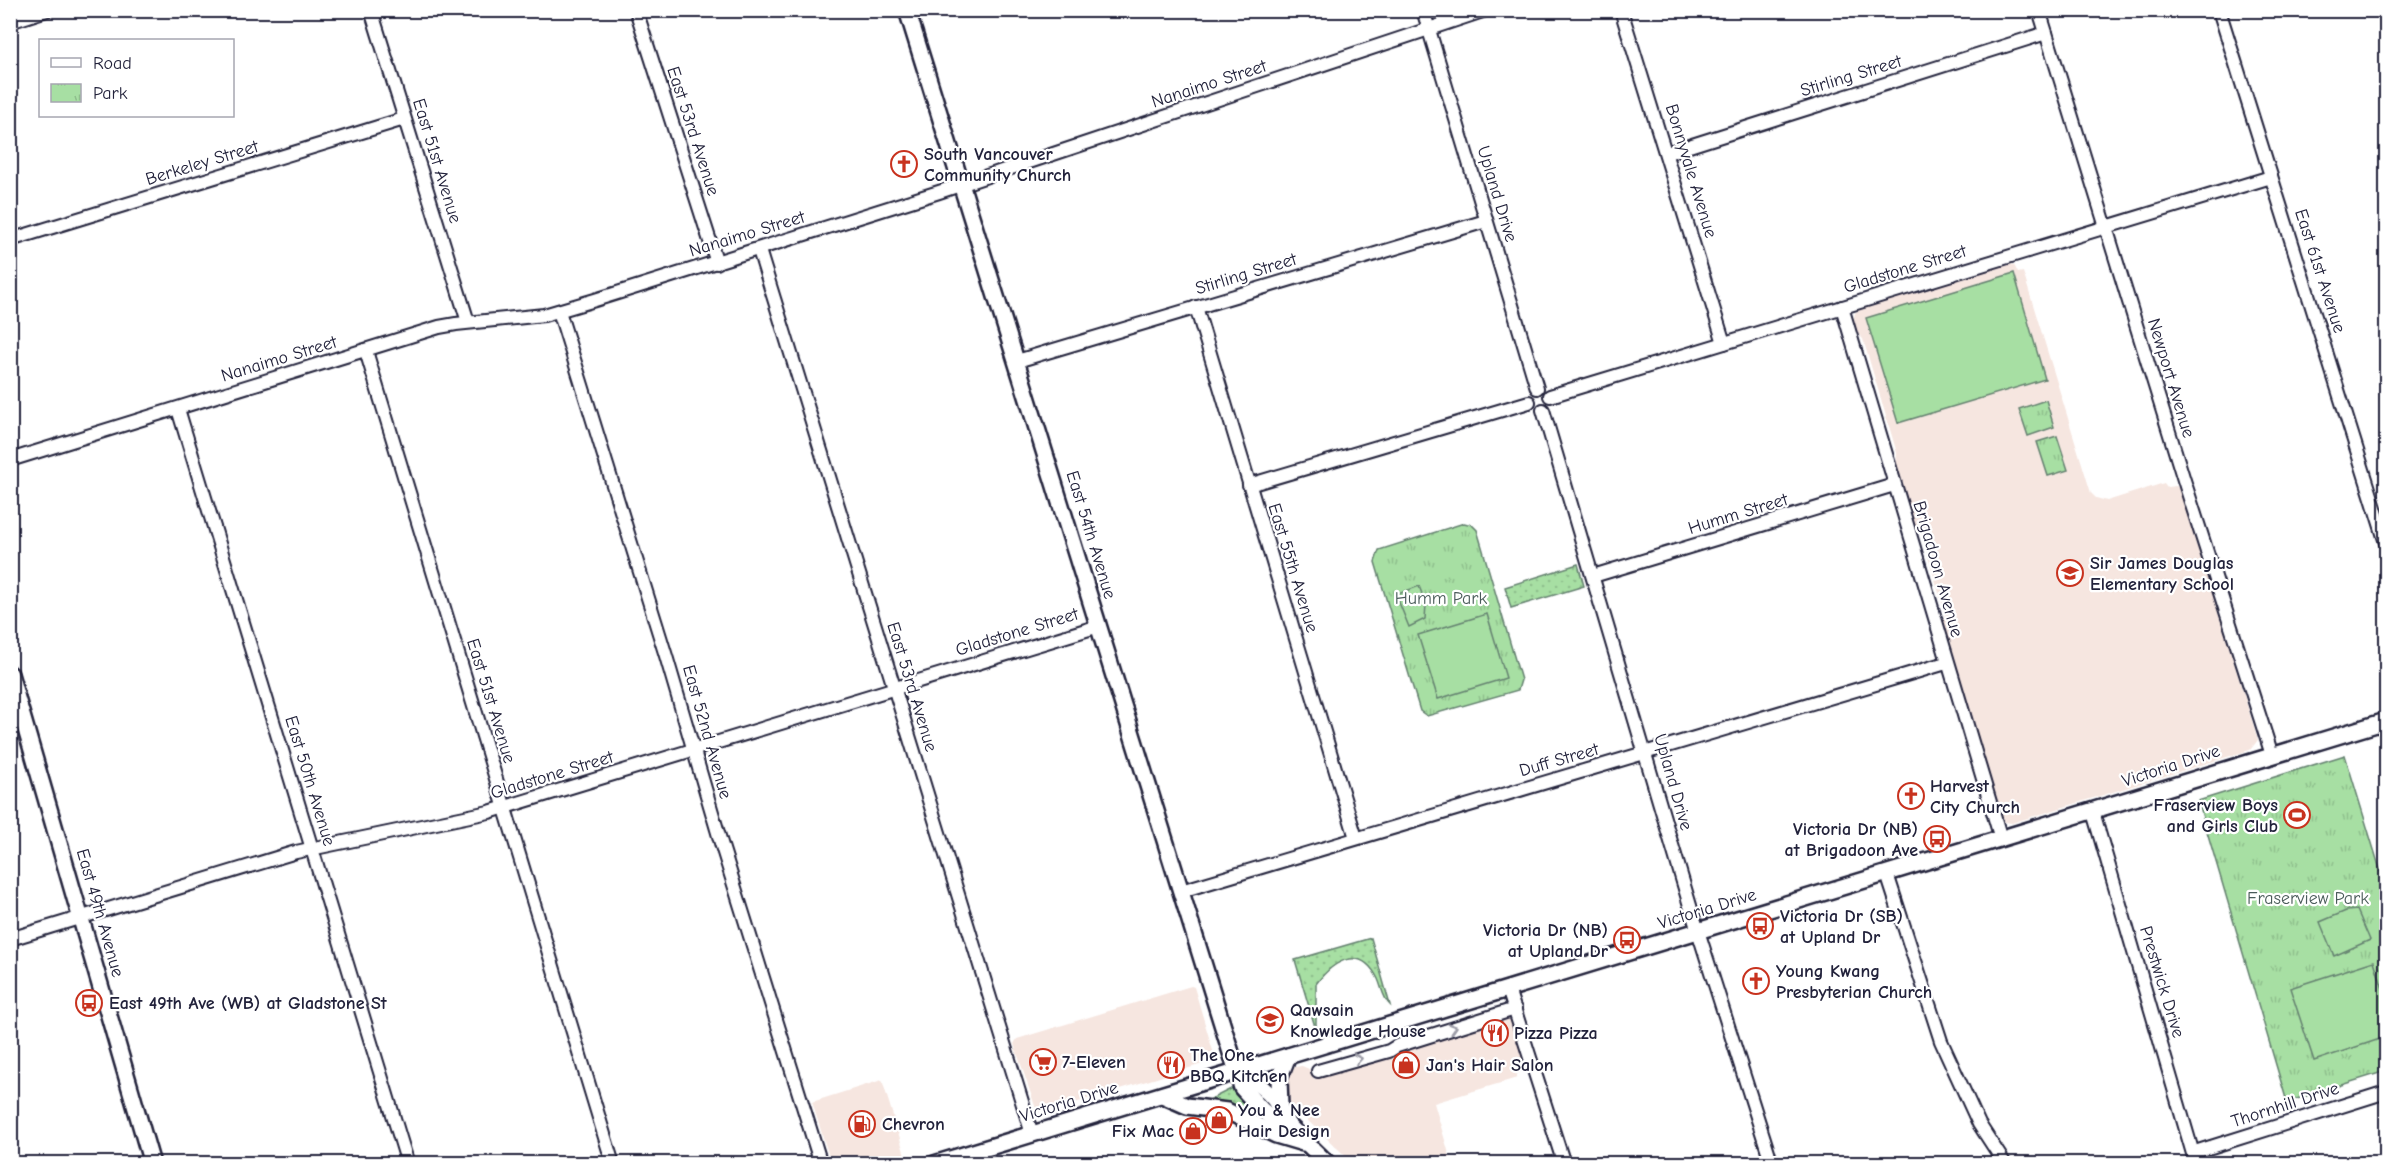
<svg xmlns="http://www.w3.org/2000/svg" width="2397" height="1174" font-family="'Comic Neue',sans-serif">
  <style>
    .built { fill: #f6e6e0 }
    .grass { fill: url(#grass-dots); stroke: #64806f; stroke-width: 1.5 }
    .park { fill: url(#park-tufts); stroke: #64806f; stroke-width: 1.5 }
    .pitch { fill: #a7dfa3; stroke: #64806f; stroke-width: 1.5 }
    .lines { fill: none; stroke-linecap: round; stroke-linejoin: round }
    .minor-casing { stroke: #22223b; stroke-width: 16 }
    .tertiary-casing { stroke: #22223b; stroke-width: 20 }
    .minor { stroke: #fff; stroke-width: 12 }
    .tertiary { stroke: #fff; stroke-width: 15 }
    .oneway { stroke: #9c9ca7 }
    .labels { text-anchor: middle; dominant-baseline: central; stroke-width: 4.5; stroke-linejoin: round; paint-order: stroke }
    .street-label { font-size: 18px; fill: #22223b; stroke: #fff }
    .poi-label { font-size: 18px; font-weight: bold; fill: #22223b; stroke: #fff; text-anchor: start }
    .park-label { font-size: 18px; fill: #4a5b5a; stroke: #fff }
  </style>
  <defs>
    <pattern id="grass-dots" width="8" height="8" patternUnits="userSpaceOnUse" patternTransform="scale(1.5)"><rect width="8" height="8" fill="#a7dfa3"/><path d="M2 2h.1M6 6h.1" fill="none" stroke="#8fbf8d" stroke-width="1.8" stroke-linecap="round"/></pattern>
    <pattern id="park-tufts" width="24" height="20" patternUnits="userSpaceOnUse" patternTransform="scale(1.5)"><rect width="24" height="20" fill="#a7dfa3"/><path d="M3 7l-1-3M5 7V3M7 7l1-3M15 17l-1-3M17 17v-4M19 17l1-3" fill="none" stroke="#8fbf8d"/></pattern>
  </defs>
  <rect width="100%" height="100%" fill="#fff"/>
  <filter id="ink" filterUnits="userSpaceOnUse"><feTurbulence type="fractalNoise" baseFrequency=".0167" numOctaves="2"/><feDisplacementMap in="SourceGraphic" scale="12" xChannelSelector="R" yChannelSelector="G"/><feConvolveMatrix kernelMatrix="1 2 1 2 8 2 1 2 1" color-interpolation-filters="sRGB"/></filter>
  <g filter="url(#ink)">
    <g class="built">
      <polygon points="2009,264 2014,265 2018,273 2023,272 2091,493 2096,498 2107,501 2164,483 2167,487 2176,486 2180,489 2258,740 2250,750 2012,823 2005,822 1999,814 1943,624 1945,613 1921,533 1914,526 1896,468 1897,453 1863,339 1856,332 1853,321 1855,313 1860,309"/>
      <polygon points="1191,986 1194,987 1213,1051 1209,1062 1045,1112 1037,1112 1014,1044 1017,1039"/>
      <polygon points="1509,1019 1513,1024 1525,1062 1524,1069 1517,1074 1517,1078 1434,1103 1452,1164 1353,1163 1291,1105 1287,1097 1287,1079 1295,1067 1302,1066 1309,1069 1314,1079"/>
      <polygon points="882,1080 905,1155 876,1163 831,1163 812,1102"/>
    </g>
    <g class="grass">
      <polygon points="1578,564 1584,586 1511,608 1505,587"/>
      <path d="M1371,938l19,67c-7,-7 -8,-17 -12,-26 -17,-35 -44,-19 -62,5v46l-21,-70z"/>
      <polygon points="1233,1088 1235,1090 1270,1124 1225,1105 1207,1101"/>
    </g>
    <g class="park">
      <polygon points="2046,400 2054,427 2028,436 2019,409"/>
      <polygon points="2057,436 2068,470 2048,476 2037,442"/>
      <polygon points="1464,523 1472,525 1477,530 1521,680 1518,690 1427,716 1420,711 1375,562 1379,550"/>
      <polygon points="2345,755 2386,889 2386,1071 2287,1102 2198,801"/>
    </g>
    <g class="pitch">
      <polygon points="2014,273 2045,379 1898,423 1866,318"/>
      <polygon points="1419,586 1426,604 1425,619 1409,627 1396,595"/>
      <polygon points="1487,614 1506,678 1438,699 1418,635"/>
      <polygon points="2357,910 2370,940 2334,956 2320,922 2346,911"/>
      <polygon points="2374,961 2386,998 2386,1037 2314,1061 2290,988"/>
    </g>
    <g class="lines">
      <defs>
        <g id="minor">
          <polyline points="371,10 468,322"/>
          <polyline points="636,10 717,263"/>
          <polyline points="1423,10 1537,388"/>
          <polyline points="1621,10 1724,343"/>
          <polyline points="2039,10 2183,477 2272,755"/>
          <polyline points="2219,10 2386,543"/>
          <polyline points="10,22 47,10"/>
          <polyline points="1667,153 2046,33"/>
          <polyline points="10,240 404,119"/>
          <polyline points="759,250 1032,1134"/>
          <polyline points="1196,307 1356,838"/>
          <polyline points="1842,307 2001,839"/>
          <polyline points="559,311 666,656 721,843 821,1164"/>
          <polyline points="366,351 613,1164"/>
          <polyline points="1017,361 1486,221"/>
          <polyline points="1550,396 2271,177"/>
          <polyline points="178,409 408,1164"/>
          <polyline points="1543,410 1691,909 1772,1164"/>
          <polyline points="10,460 439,327 456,324 544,315 595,300 939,192 1486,10"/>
          <polyline points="1249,485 1529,402"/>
          <polyline points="1593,576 1894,485"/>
          <polyline points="2093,812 2196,1164"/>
          <polyline points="1887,874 1941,1041 1979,1124 2005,1164"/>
          <polyline points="1181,891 1946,663"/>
          <polyline points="10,939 296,852 489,812 1099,626"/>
          <polyline points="1508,989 1564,1164"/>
          <polyline points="1318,1071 1389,1051 1397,1046 1515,1009"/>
          <polyline points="2195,1152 2386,1092"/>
        </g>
        <g id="tertiary">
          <polyline points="907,10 1242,1088 1262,1110 1273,1119 1287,1124 1328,1164"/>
          <polyline points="10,674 152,1164"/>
          <path d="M1238,1071c22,13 42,28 49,53"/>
          <polyline points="1162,1095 1187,1106 1227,1111 1276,1135 1303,1143"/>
          <polyline points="1280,1107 1279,1079 1288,1056"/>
          <polyline points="934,1164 2386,721"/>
        </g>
      </defs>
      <use href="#minor" class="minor-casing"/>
      <use href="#tertiary" class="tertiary-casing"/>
      <use href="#minor" class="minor"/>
      <use href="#tertiary" class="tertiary"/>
    </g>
    <defs><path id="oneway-chevron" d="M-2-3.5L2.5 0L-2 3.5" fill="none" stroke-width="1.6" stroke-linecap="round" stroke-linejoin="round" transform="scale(1.5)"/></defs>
    <g class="oneway">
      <use href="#oneway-chevron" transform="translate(1453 1028) rotate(-17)"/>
      <use href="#oneway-chevron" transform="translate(1358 1059) rotate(-10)"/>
    </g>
  </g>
  <defs>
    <symbol id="church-ring" viewBox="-11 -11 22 22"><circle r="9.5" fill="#fff" stroke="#c8321e" stroke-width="1.5"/><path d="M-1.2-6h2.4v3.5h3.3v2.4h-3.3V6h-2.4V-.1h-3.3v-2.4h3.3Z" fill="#c8321e"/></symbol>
    <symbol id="school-ring" viewBox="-11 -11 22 22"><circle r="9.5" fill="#fff" stroke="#c8321e" stroke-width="1.5"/><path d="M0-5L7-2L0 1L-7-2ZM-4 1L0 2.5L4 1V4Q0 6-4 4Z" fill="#c8321e"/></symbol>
    <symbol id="stadium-ring" viewBox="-11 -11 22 22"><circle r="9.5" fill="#fff" stroke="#c8321e" stroke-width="1.5"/><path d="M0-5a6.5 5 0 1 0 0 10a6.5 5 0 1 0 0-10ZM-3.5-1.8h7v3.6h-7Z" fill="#c8321e"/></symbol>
    <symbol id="bus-ring" viewBox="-11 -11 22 22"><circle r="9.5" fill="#fff" stroke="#c8321e" stroke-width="1.5"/><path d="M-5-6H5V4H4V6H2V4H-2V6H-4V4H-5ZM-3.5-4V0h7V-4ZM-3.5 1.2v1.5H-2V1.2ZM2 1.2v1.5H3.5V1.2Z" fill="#c8321e"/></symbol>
    <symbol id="restaurant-ring" viewBox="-11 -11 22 22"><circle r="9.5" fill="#fff" stroke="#c8321e" stroke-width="1.5"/><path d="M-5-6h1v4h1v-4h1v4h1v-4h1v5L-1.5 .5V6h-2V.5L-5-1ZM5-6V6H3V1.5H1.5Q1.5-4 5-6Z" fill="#c8321e"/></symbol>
    <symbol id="supermarket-ring" viewBox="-11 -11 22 22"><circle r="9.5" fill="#fff" stroke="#c8321e" stroke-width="1.5"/><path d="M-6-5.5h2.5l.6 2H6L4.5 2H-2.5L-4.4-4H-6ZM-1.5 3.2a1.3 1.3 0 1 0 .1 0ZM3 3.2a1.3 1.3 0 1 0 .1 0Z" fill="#c8321e"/></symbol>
    <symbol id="shop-ring" viewBox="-11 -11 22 22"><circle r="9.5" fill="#fff" stroke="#c8321e" stroke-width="1.5"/><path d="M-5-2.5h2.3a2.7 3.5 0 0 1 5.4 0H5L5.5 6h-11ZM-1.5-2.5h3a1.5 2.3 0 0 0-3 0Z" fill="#c8321e"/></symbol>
    <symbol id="fuel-ring" viewBox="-11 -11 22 22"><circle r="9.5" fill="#fff" stroke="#c8321e" stroke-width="1.5"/><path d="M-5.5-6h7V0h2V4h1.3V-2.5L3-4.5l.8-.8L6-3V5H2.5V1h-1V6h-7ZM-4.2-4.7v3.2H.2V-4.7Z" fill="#c8321e"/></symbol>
  </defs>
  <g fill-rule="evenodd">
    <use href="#church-ring" x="889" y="149" width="30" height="30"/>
    <use href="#school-ring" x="2055" y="558" width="30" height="30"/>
    <use href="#church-ring" x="1896" y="781" width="30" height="30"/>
    <use href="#stadium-ring" x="2282" y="800" width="30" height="30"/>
    <use href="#bus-ring" x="1922" y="824" width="30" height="30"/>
    <use href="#bus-ring" x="1745" y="911" width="30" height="30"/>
    <use href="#bus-ring" x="1612" y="925" width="30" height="30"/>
    <use href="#church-ring" x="1741" y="966" width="30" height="30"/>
    <use href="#bus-ring" x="74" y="988" width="30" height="30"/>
    <use href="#school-ring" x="1255" y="1005" width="30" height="30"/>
    <use href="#restaurant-ring" x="1480" y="1018" width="30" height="30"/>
    <use href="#supermarket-ring" x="1028" y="1047" width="30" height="30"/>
    <use href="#restaurant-ring" x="1156" y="1050" width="30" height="30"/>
    <use href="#shop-ring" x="1391" y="1050" width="30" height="30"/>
    <use href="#shop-ring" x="1204" y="1105" width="30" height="30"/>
    <use href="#fuel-ring" x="847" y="1109" width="30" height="30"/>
    <use href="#shop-ring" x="1178" y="1116" width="30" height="30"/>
  </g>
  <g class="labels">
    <g class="street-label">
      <text transform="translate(1851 76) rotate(-17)">Stirling Street</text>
      <text transform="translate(1209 84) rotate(-18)">Nanaimo Street</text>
      <text transform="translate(693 131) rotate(72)">East 53rd Avenue</text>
      <text transform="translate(437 161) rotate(73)">East 51st Avenue</text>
      <text transform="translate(202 163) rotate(-17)">Berkeley Street</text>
      <text transform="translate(1691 171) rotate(73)">Bonnyvale Avenue</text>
      <text transform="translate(1497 194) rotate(73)">Upland Drive</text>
      <text transform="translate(747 234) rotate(-17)">Nanaimo Street</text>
      <text transform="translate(1905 269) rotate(-17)">Gladstone Street</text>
      <text transform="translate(2320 271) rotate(72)">East 61st Avenue</text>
      <text transform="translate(1246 274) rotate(-17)">Stirling Street</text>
      <text transform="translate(279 359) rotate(-17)">Nanaimo Street</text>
      <text transform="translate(2171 378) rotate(73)">Newport Avenue</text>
      <text transform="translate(1738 514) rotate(-17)">Humm Street</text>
      <text transform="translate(1091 535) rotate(73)">East 54th Avenue</text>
      <text transform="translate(1293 568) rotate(73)">East 55th Avenue</text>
      <text transform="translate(1938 569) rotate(74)">Brigadoon Avenue</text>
      <text transform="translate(1017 632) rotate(-17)">Gladstone Street</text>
      <text transform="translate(912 687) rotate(73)">East 53rd Avenue</text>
      <text transform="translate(491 701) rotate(73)">East 51st Avenue</text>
      <text transform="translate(707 732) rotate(74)">East 52nd Avenue</text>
      <text transform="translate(1559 760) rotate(-16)">Duff Street</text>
      <text transform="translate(2171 766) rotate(-18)">Victoria Drive</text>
      <text transform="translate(552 775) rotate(-17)">Gladstone Street</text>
      <text transform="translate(310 781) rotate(73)">East 50th Avenue</text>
      <text transform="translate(1673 782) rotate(74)">Upland Drive</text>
      <text transform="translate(1707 909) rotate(-17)">Victoria Drive</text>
      <text transform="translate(100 913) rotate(74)">East 49th Avenue</text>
      <text transform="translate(2162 982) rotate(73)">Prestwick Drive</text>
      <text transform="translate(1069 1102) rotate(-17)">Victoria Drive</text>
      <text transform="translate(2285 1105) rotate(-18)">Thornhill Drive</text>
    </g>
    <g class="poi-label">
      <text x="924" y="154">South Vancouver<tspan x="924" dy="21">Community Church</tspan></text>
      <text x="2090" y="563">Sir James Douglas<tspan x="2090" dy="21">Elementary School</tspan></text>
      <text x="1930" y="786">Harvest<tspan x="1930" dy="21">City Church</tspan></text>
      <text x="2278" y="805" text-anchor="end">Fraserview Boys<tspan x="2278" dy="21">and Girls Club</tspan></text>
      <text x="1918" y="829" text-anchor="end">Victoria Dr (NB)<tspan x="1918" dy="21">at Brigadoon Ave</tspan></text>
      <text x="1780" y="916">Victoria Dr (SB)<tspan x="1780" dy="21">at Upland Dr</tspan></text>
      <text x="1608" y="930" text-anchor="end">Victoria Dr (NB)<tspan x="1608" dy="21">at Upland Dr</tspan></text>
      <text x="1776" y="971">Young Kwang<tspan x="1776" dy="21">Presbyterian Church</tspan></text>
      <text x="109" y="1003">East 49th Ave (WB) at Gladstone St</text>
      <text x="1290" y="1010">Qawsain<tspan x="1290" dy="21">Knowledge House</tspan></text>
      <text x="1514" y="1033">Pizza Pizza</text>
      <text x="1190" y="1055">The One<tspan x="1190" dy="21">BBQ Kitchen</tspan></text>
      <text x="1062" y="1062">7-Eleven</text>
      <text x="1426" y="1065">Jan's Hair Salon</text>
      <text x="1238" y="1110">You &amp; Nee<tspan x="1238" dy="21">Hair Design</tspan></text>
      <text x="882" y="1124">Chevron</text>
      <text x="1174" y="1131" text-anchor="end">Fix Mac</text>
    </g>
    <g class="park-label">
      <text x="1441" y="598">Humm Park</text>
      <text x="2308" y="898">Fraserview Park</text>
    </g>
  </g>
  <rect width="2397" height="1174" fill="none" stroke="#fff" stroke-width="36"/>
  <rect x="18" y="18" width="2361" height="1138" fill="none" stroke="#22223b" stroke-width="2" filter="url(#ink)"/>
  <rect x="39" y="39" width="195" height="78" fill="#ffffff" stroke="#a7a7b1" stroke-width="1.5"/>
  <rect x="51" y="58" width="30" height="9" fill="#ffffff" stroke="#a7a7b1" stroke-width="1.5"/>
  <text x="93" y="69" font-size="18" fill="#22223b">Road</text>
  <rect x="51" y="84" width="30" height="18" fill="url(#park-tufts)" stroke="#a7a7b1" stroke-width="1.5"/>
  <text x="93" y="99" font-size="18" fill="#22223b">Park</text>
</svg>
